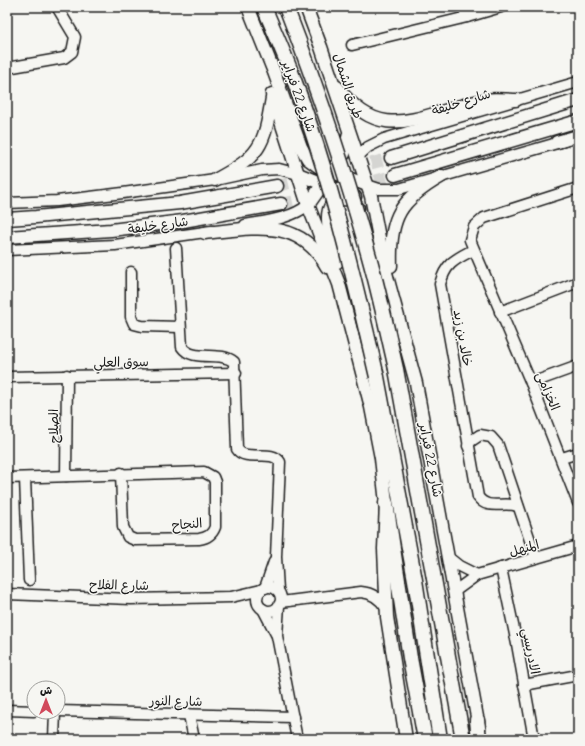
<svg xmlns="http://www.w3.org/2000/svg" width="585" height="746" font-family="Delius,'Playpen Sans Arabic',sans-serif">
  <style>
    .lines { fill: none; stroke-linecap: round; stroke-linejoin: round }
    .major-tunnel { stroke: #d5d5d2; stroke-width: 12; stroke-dasharray: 12 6; stroke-linecap: butt }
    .minor-casing { stroke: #1c1c1c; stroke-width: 13 }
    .major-casing { stroke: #1c1c1c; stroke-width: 15 }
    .highway-casing { stroke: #1c1c1c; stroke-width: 17 }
    .minor { stroke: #f6f6f2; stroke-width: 10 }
    .major { stroke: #f6f6f2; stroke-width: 12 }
    .highway { stroke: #f6f6f2; stroke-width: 14 }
    .highway-bridge-casing { stroke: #1c1c1c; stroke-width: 17; stroke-linecap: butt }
    .highway-bridge { stroke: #f6f6f2; stroke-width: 14 }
    .labels { text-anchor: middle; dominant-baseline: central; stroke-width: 3; stroke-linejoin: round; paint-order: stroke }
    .street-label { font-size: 13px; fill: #1c1c1c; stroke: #f6f6f2 }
  </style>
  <rect width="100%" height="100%" fill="#f6f6f2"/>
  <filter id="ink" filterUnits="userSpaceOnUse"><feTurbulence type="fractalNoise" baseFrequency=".025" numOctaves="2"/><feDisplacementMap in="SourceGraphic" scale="8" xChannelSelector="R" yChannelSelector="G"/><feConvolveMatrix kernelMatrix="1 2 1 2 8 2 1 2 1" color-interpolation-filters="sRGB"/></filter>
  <g filter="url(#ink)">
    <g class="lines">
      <g class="major-tunnel">
        <polyline points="336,173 391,158"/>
        <polyline points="277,186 310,178"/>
        <polyline points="358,186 395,175"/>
        <polyline points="281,204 315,197"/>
      </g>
      <defs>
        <g id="minor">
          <polyline points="463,7 467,17"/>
          <polyline points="352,45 467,17 501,7"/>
          <polyline points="7,68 64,58 72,52 75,37 57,7"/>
          <polyline points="357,157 368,147 384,139 578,82"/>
          <polyline points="367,185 379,189 399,189 564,141"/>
          <polyline points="578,188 484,218 474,227 470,240 531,383 578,503"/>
          <polyline points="7,203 57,201 123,193 215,180 262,170 279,169 298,174"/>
          <path d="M245,225c21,-4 46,-6 63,-20"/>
          <path d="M176,248l6,99c11,16 38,3 52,15l3,87c9,14 35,-1 43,13l-4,95 2,33"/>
          <polyline points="7,250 115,245 212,231"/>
          <path d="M473,250c-19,10 -27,13 -33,34l38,213c10,14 25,4 40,9"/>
          <polyline points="131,272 131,317 134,324 142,326 180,327"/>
          <polyline points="500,312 578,282"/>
          <polyline points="7,377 236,373"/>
          <polyline points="531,383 578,366"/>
          <polyline points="468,446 471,441 480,435 491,437 498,445 536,558"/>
          <polyline points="562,458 578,453"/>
          <polyline points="66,476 67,375"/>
          <path d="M7,478l197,-6 9,5 2,5v45c-3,8 -8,11 -16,12l-64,1 -7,-3 -5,-10 -2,-54"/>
          <polyline points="25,478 29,580"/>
          <polyline points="449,558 459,566 477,575"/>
          <polyline points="501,568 517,644 534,739"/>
          <circle cx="269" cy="599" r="12"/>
          <polyline points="265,588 274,562"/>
          <polyline points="455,591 477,575 578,546"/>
          <polyline points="7,594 131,599 231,597 261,590"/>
          <path d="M281,602l80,-10c11,1 19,6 25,16"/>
          <polyline points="279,605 277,636 297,739"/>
          <polyline points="263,609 276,634"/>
          <polyline points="524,685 578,675"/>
          <polyline points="7,710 34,711"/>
          <polyline points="58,711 293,717"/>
          <polyline points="189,715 194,739"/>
          <polyline points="54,739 55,712"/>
        </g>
        <g id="major">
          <polyline points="248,7 274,72 301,147 308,159 319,167 367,185"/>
          <polyline points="306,7 321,47 371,196 385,269 416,383 479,728"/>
          <path d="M337,87c40,52 71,34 124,19 8,-2 16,-5 24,-6 10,-2 21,0 31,0"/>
          <polyline points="272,94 308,205 339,284 371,407 381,458 386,503 384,549 387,617 406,739"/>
          <polyline points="557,142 578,136"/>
          <polyline points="391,158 578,100"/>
          <polyline points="298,174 355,197"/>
          <polyline points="395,175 578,121"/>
          <path d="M215,180c45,-24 49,-33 57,-82"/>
          <polyline points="308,205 344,154 349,134"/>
          <polyline points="7,219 36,217 180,203 277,186"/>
          <path d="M205,233c49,-5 94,-16 122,34"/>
          <polyline points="7,237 111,230 183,221 281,204"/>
          <path d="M337,262c-3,-16 -22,-61 6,-63 7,0 12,4 15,9"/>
          <path d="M391,266c-2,-49 9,-66 51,-90"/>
        </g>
        <g id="highway">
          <polyline points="396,369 463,739"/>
          <polyline points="377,377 415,580 440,739"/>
          <polyline points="386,503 410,658 425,739"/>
          <polyline points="477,720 479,739"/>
        </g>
      </defs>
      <use href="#minor" class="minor-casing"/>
      <use href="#major" class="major-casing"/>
      <use href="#highway" class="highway-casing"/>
      <use href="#minor" class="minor"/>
      <use href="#major" class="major"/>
      <use href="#highway" class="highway"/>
      <defs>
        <g id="highway-bridge">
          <path d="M264,7c10,24 21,48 30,73 36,96 60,197 83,297"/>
          <path d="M286,7c34,88 64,177 88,268 8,31 15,63 22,94"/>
        </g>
      </defs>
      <use href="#highway-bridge" class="highway-bridge-casing"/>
      <use href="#highway-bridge" class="highway-bridge"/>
    </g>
  </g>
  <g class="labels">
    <g class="street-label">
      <text transform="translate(348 86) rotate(72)">طريق الشمال</text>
      <text transform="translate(299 96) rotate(70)">شارع 22 فبراير</text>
      <text transform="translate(461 102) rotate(-17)">شارع خليفة</text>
      <text transform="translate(158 225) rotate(-8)">شارع خليفة</text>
      <text transform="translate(463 338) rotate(80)">خالد بن زيد</text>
      <text transform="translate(121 362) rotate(-1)">سوق العلي</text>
      <text transform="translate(548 391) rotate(67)">الخزامى</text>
      <text transform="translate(53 426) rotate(-90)">الصلاح</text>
      <text transform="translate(431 460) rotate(79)">شارع 22 فبراير</text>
      <text transform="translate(187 524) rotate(-5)">النجاح</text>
      <text transform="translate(524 548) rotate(-16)">المنهل</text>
      <text transform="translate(119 585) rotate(1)">شارع الفلاح</text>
      <text transform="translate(531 651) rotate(79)">الادريسي</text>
      <text transform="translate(176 701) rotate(1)">شارع النور</text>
    </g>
  </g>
  <rect width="585" height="746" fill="none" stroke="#f6f6f2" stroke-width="24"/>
  <rect x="12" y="12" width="561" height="722" fill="none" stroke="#1c1c1c" stroke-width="1.5" filter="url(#ink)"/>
  <g transform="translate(46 700)"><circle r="19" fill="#f6f6f2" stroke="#9f9f9c"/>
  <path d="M0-3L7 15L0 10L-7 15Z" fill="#d1495b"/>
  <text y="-6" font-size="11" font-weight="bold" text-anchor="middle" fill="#1c1c1c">ش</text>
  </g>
</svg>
